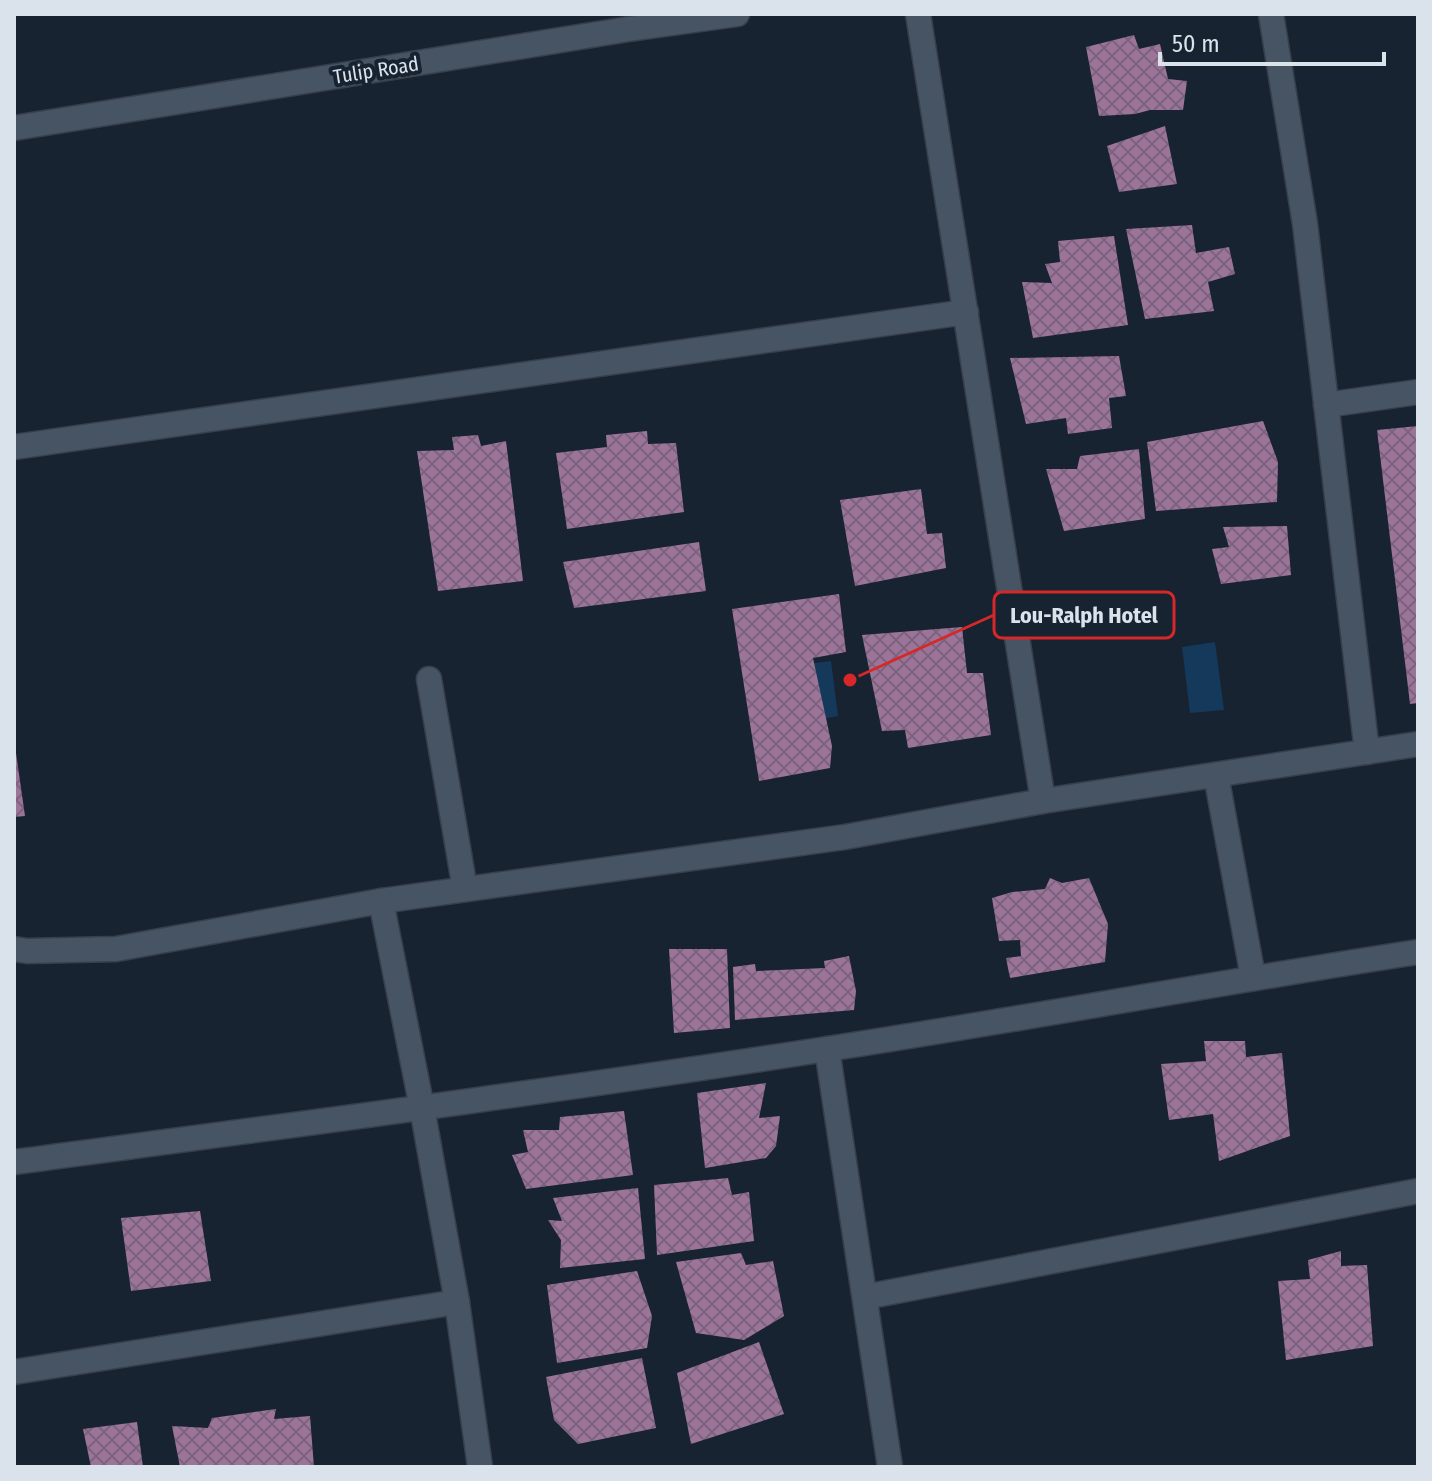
<svg xmlns="http://www.w3.org/2000/svg" width="1432" height="1481" font-family="'Fira Sans Condensed',sans-serif">
  <style>
    .water { fill: #14395b }
    .building { fill: url(#building-cross-hatch) }
    .lines { fill: none; stroke-linecap: round; stroke-linejoin: round }
    .minor-casing { stroke: #373f4b; stroke-width: 27 }
    .minor { stroke: #465463; stroke-width: 24 }
    .labels { text-anchor: middle; dominant-baseline: central; stroke-width: 8; stroke-linejoin: round; paint-order: stroke }
    .street-label { font-size: 20px; fill: #dae2eb; stroke: #172330 }
    .leader { fill: none; stroke: #d62828; stroke-width: 3 }
    .callout-dot { fill: #d62828; stroke: #172330; stroke-width: 3 }
    .callout { fill: #172330; stroke: #d62828; stroke-width: 3 }
    .callout-label { font-size: 22px; text-anchor: middle; font-weight: bold; fill: #dae2eb }
  </style>
  <defs>
    <pattern id="building-cross-hatch" width="8" height="8" patternUnits="userSpaceOnUse" patternTransform="scale(2)"><rect width="8" height="8" fill="#9c749a"/><path d="M0 0l8 8M0 8l8-8" fill="none" stroke="#7c637d"/></pattern>
  </defs>
  <rect width="100%" height="100%" fill="#172330"/>
  <g class="water">
    <polygon points="1215,642 1224,710 1190,713 1182,647"/>
    <polygon points="831,661 838,716 811,721 799,665"/>
  </g>
  <g class="building">
    <polygon points="1134,35 1139,49 1160,44 1168,79 1187,81 1183,110 1150,110 1135,114 1099,116 1086,47"/>
    <polygon points="1165,126 1177,184 1119,192 1107,146"/>
    <polygon points="1192,225 1196,253 1229,247 1235,274 1208,282 1214,311 1145,319 1126,229"/>
    <polygon points="1114,236 1128,325 1033,338 1022,282 1052,283 1045,264 1060,262 1058,241"/>
    <polygon points="1119,356 1126,396 1109,398 1112,428 1068,434 1066,418 1026,424 1010,358"/>
    <polygon points="1263,421 1278,462 1277,502 1156,511 1147,442"/>
    <polygon points="1418,426 1418,703 1410,704 1377,430"/>
    <polygon points="647,431 648,444 676,443 684,512 567,529 556,453 607,447 606,435"/>
    <polygon points="478,435 481,446 506,441 523,581 438,591 417,451 454,450 452,437"/>
    <polygon points="1139,449 1145,519 1064,531 1046,469 1077,469 1080,456"/>
    <polygon points="921,489 927,534 942,533 946,568 855,586 840,500"/>
    <polygon points="1287,526 1291,575 1221,584 1212,549 1229,547 1223,527"/>
    <polygon points="699,542 706,591 574,608 563,562"/>
    <polygon points="839,594 846,652 813,658 832,746 830,768 759,781 732,609"/>
    <polygon points="962,627 967,673 983,673 991,735 908,748 905,730 882,731 862,635"/>
    <polygon points="14,753 16,753 25,816 14,817"/>
    <polygon points="1050,878 1062,883 1089,878 1108,924 1105,962 1010,978 1006,958 1021,956 1020,940 999,941 992,898 1012,892 1045,889"/>
    <polygon points="669,949 727,949 730,1028 674,1033"/>
    <polygon points="849,956 856,991 854,1010 735,1020 733,967 755,964 756,971 825,968 824,961"/>
    <polygon points="1204,1041 1245,1041 1246,1057 1282,1053 1290,1136 1219,1161 1213,1114 1169,1120 1161,1064 1206,1061"/>
    <polygon points="766,1083 759,1118 780,1116 776,1146 766,1158 705,1168 697,1093"/>
    <polygon points="624,1111 633,1175 526,1189 512,1155 528,1152 523,1130 559,1130 560,1117"/>
    <polygon points="728,1178 732,1195 749,1192 754,1241 657,1255 654,1185"/>
    <polygon points="638,1188 645,1259 560,1268 561,1240 548,1220 562,1221 553,1198"/>
    <polygon points="200,1211 211,1281 131,1291 121,1218"/>
    <polygon points="1341,1251 1341,1266 1367,1265 1373,1346 1286,1360 1278,1281 1310,1279 1308,1260"/>
    <polygon points="741,1253 746,1265 773,1261 784,1316 744,1340 696,1333 676,1262"/>
    <polygon points="637,1271 652,1316 647,1348 557,1363 547,1285"/>
    <polygon points="759,1342 784,1414 691,1444 677,1373"/>
    <polygon points="642,1358 656,1428 578,1444 554,1420 546,1377"/>
    <polygon points="276,1409 274,1419 310,1416 314,1467 180,1467 172,1426 208,1428 212,1418"/>
    <polygon points="137,1422 143,1467 91,1467 83,1429"/>
  </g>
  <g class="lines">
    <defs>
      <g id="minor">
        <polyline points="918,14 1043,801"/>
        <polyline points="1271,14 1305,224 1367,752"/>
        <polyline points="14,128 629,29 737,14"/>
        <polyline points="1326,405 1418,392"/>
        <polyline points="14,447 966,312"/>
        <polyline points="429,679 465,889"/>
        <polyline points="1216,775 1253,977"/>
        <polyline points="381,901 422,1108 457,1302 480,1467"/>
        <polyline points="14,949 27,951 116,949 381,901 845,837 1043,801 1418,744"/>
        <polyline points="827,1049 890,1467"/>
        <path d="M14,1162c271,-36 542,-71 813,-113 197,-30 394,-67 591,-97"/>
        <polyline points="865,1297 1418,1191"/>
        <polyline points="14,1372 457,1302"/>
      </g>
    </defs>
    <use href="#minor" class="minor-casing"/>
    <use href="#minor" class="minor"/>
  </g>
  <g class="labels">
    <g class="street-label">
      <text transform="translate(376 70) rotate(-9)">Tulip Road</text>
    </g>
  </g>
  <path class="leader" d="M850 680L994 615"/>
  <circle class="callout-dot" cx="850" cy="680" r="8"/>
  <rect class="callout" x="994" y="592" width="180" height="46" rx="8"/>
  <g class="callout-label">
    <text x="1084" y="623">Lou-Ralph Hotel</text>
  </g>
  <rect width="1432" height="1481" fill="none" stroke="#dae2eb" stroke-width="32"/>
  <path d="M1160 52v12h224v-12" fill="none" stroke="#dae2eb" stroke-width="4"/>
  <text x="1172" y="52" font-size="24" fill="#dae2eb" stroke="#172330" stroke-width="6" paint-order="stroke">50 m</text>
</svg>
